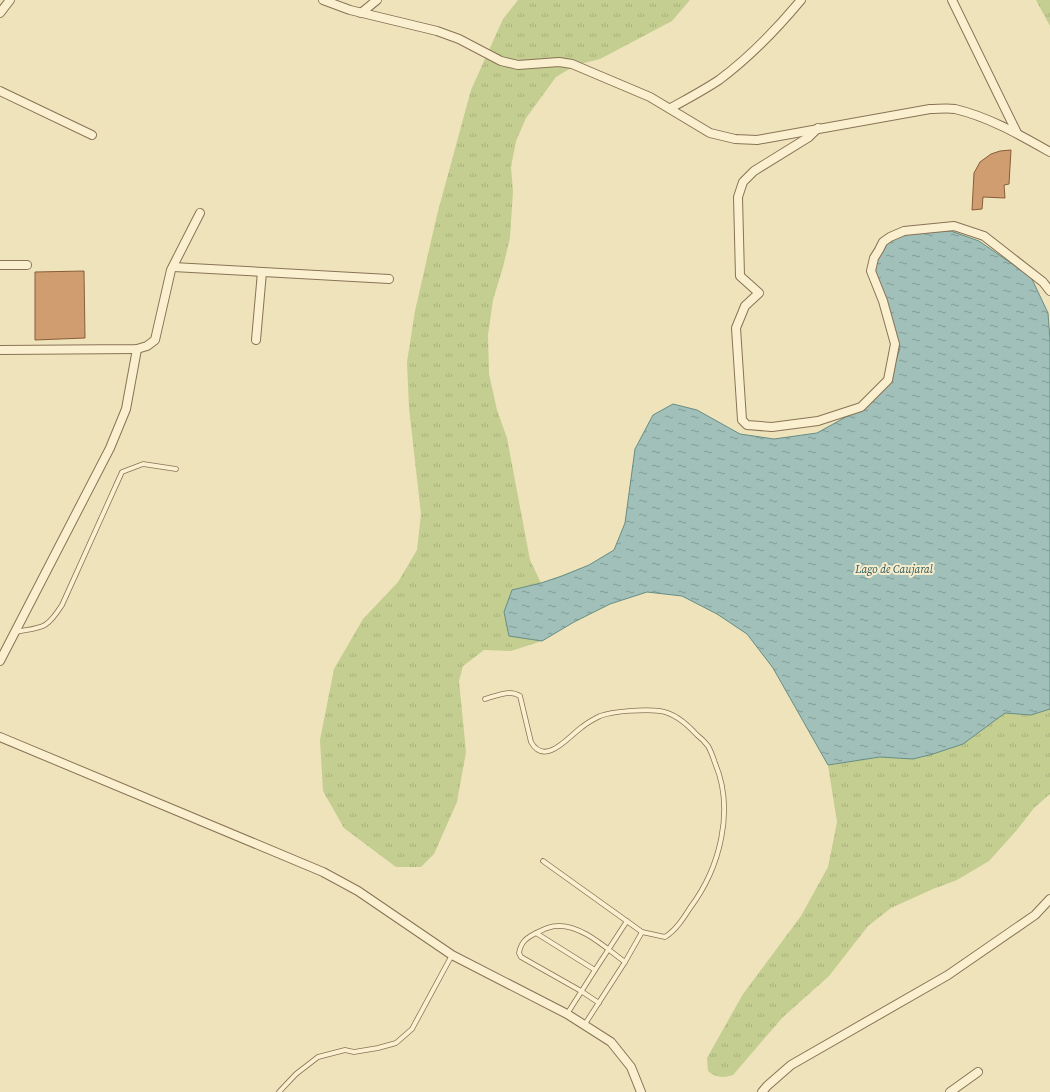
<svg xmlns="http://www.w3.org/2000/svg" width="1050" height="1092" font-family="'Source Serif 4',serif">
  <style>
    .grass { fill: url(#grass-tufts) }
    .water { fill: url(#water-ripples); stroke: #688e86 }
    .building { fill: #d09d70; stroke: #885d3a }
    .lines { fill: none; stroke-linecap: round; stroke-linejoin: round }
    .service-casing { stroke: #887355; stroke-width: 5.5 }
    .minor-casing { stroke: #887355; stroke-width: 10 }
    .service { stroke: #faf0d0; stroke-width: 4 }
    .minor { stroke: #faf0d0; stroke-width: 8 }
    .labels { text-anchor: middle; dominant-baseline: central; stroke-width: 4; stroke-linejoin: round; paint-order: stroke }
    .water-label { font-size: 11px; font-style: italic; fill: #295756; stroke: #f7eccc }
  </style>
  <defs>
    <pattern id="grass-tufts" width="24" height="20" patternUnits="userSpaceOnUse"><rect width="24" height="20" fill="#c3ce90"/><path d="M3 7l-1-3M5 7V3M7 7l1-3M15 17l-1-3M17 17v-4M19 17l1-3" fill="none" stroke="#a8b17c"/></pattern>
    <pattern id="water-ripples" width="26" height="14" patternUnits="userSpaceOnUse"><rect width="26" height="14" fill="#a0c0b9"/><path d="M2 4q2-2 4 0t4 0M15 11q2-2 4 0t4 0" fill="none" stroke="#839c96"/></pattern>
  </defs>
  <rect width="100%" height="100%" fill="#efe3bc"/>
  <g class="grass">
    <path d="M518,0h172l-18,21 -72,38 -24,6 -20,12 -30,41 -10,23 -5,26 2,24 -3,47 -7,29 -10,33 -5,35 1,39 8,36 10,28 23,122 11,23 48,-18 25,-15 11,-27 10,-74 18,-34 20,-11 24,6 43,24 34,5 43,-6 45,-25 27,-26 11,-34 -13,-44 64,-73 28,10 69,72 2,27v454l-16,14 -18,23 -27,30 -32,19 -24,9 -42,19 -23,18 -39,50 -46,41 -50,58c-10,3 -17,3 -25,-4l-1,-13 36,-64 58,-78 27,-49 9,-45 -9,-57 -55,-97 -26,-34 -30,-20 -35,-18 -35,-4 -37,12 -36,18 -32,19 -31,10 -27,-1 -21,16 -4,15 7,71 -9,50 -23,52 -13,13h-25l-52,-39 -21,-37 -3,-51 14,-71 29,-50 35,-37 19,-32 4,-36 -12,-106 -2,-46 8,-51 22,-96 34,-125 32,-71z"/>
    <polygon points="1036,0 1050,0 1050,26"/>
  </g>
  <polygon class="water" points="951,231 979,241 1031,277 1048,313 1050,340 1050,709 1031,715 1005,713 963,744 933,754 913,759 880,757 828,765 773,668 747,634 717,614 682,596 647,592 610,604 574,622 542,641 509,636 504,612 512,590 541,583 562,576 589,565 614,550 625,523 635,449 653,415 673,404 697,410 740,434 774,439 817,433 862,408 889,382 900,348 887,304 873,271 883,244 908,233"/>
  <g class="building">
    <polygon points="1011,150 1009,184 1004,185 1005,198 983,197 982,209 972,210 974,173 980,162 991,154 1000,151"/>
    <polygon points="84,271 85,338 35,340 35,272"/>
  </g>
  <g class="lines">
    <defs>
      <g id="service">
        <path d="M15,632c28,-5 31,-2 47,-27l60,-133 21,-8 33,5"/>
        <path d="M485,699c11,-3 25,-10 35,-3l11,46c14,25 37,-5 51,-15 5,-4 12,-8 18,-11 14,-5 45,-7 60,-5 15,2 27,13 37,24 4,3 8,7 11,11 3,5 5,11 7,17 20,47 5,105 -25,145 -7,11 -14,22 -25,29l-23,-5 -17,30 -40,62"/>
        <polyline points="543,861 642,932"/>
        <path d="M536,933c-10,5 -15,9 -17,20l2,4 60,34 18,12"/>
        <polyline points="595,970 627,921"/>
        <path d="M567,1014l28,-44 -59,-37c7,-3 13,-7 21,-7 24,-2 50,23 68,36"/>
        <polyline points="279,1092 296,1074 318,1057 345,1050 354,1052 378,1048 396,1043 412,1029 452,955"/>
      </g>
      <g id="minor">
        <path d="M323,0l27,10 87,21 22,8 42,22 17,4 41,-3 13,2 78,33 60,36 25,6 22,1 173,-31c8,0 17,-1 25,0 34,8 65,26 95,43"/>
        <polyline points="952,0 1017,133"/>
        <polyline points="0,13 10,0"/>
        <polyline points="361,13 377,0"/>
        <polyline points="0,91 92,135"/>
        <path d="M671,108c16,-9 33,-18 48,-28 31,-23 57,-50 82,-80"/>
        <polyline points="818,128 809,137 754,171 743,182 738,197 740,276 759,293 745,306 736,328 742,420 747,425 772,427 818,421 861,407 888,380 895,344 883,301 871,271 874,258 879,250 883,242 890,237 904,231 954,226 984,236 1043,282 1050,291"/>
        <polyline points="0,265 27,265"/>
        <polyline points="173,267 389,279"/>
        <polyline points="256,340 262,272"/>
        <polyline points="0,350 137,349 147,346 155,340 171,270 200,213"/>
        <polyline points="0,661 110,448 126,409 137,349"/>
        <polyline points="0,737 323,872 358,891 452,955 567,1014 611,1042 631,1067 641,1092"/>
        <polyline points="762,1092 767,1086 791,1065 948,975 1035,915 1050,899"/>
        <polyline points="950,1092 978,1072"/>
      </g>
    </defs>
    <use href="#service" class="service-casing"/>
    <use href="#minor" class="minor-casing"/>
    <use href="#service" class="service"/>
    <use href="#minor" class="minor"/>
  </g>
  <g class="labels">
    <g class="water-label">
      <text x="894" y="569">Lago de Caujaral</text>
    </g>
  </g>
</svg>
